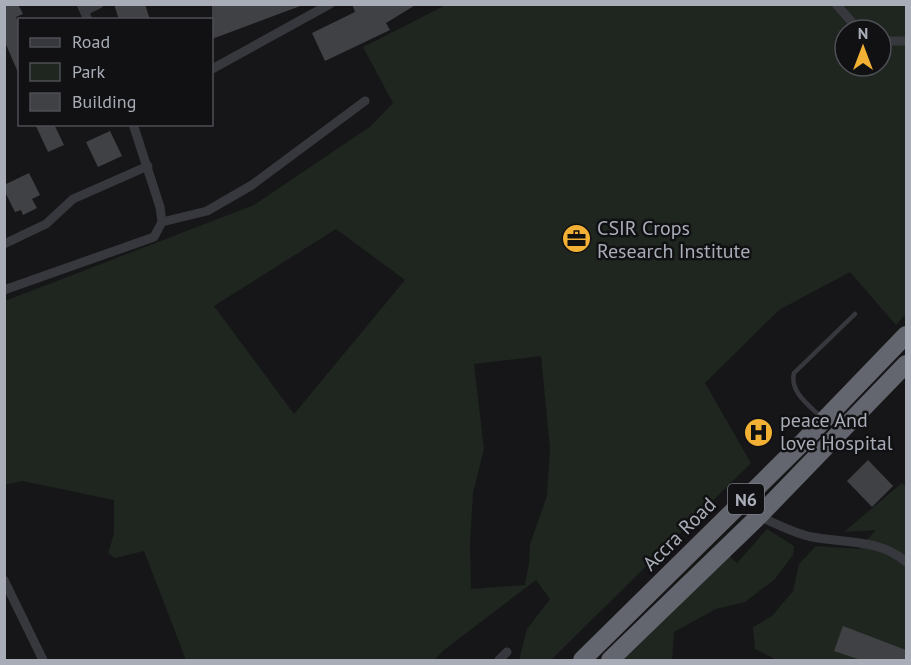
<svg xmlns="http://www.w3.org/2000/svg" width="911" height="665" font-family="'PT Sans',sans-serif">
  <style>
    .green { fill: #1e261f; fill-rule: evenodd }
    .building { fill: #404145 }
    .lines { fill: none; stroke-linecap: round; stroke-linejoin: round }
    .lane { stroke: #37383d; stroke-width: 4.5 }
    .street { stroke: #37383d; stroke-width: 9 }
    .highway { stroke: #63666e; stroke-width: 18 }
    .labels { text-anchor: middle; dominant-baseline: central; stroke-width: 5; stroke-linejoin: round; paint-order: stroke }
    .shield { fill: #111113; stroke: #7b7e86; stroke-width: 1.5 }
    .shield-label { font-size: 18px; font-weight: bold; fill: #a8adb8 }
    .poi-label { font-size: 20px; fill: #a8adb8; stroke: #111113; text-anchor: start }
    .street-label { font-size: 20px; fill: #a8adb8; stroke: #111113 }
  </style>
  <rect width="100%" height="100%" fill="#161618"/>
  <g class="green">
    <path d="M446,5h460v309l-10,11 -46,-53 -71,38 -74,73 46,80 -200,197h-32l8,-31 23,-30 -14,-19 -92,70 -10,10h-248l-42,-109 -29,7 -7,-5 6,-19v-34l-92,-19 -17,4v-184l249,-96 117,-79 22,-23 -30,-56zM845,30h36v36h-36zM336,229l69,51 -111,134 -80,-108zM541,356l9,93 -3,47 -17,48 -1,19 -4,22 -54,4 -1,-45 3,-51 11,-44 -10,-85z"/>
    <polygon points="902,483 906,487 906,660 777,660 755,649 753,627 772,616 793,591 799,564 816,546 859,549 876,530 844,532"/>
    <polygon points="767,529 794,546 793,555 774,580 745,602 716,609 674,632 672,660 617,660 726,553 737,563"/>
  </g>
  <g class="building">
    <polygon points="4,4 18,4 23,14 16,17 20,25 20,77 4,40"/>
    <polygon points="114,4 145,4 150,20 119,20"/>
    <polygon points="212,4 303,4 303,5 212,39"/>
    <polygon points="352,4 417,4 386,23 390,30 325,61 312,33 355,12"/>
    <polygon points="35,124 54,124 64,145 48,152"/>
    <polygon points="110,131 122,156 98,167 86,142"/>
    <polygon points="29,173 40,195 32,199 37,208 23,215 21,210 15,212 4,190 4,185"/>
    <polygon points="868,460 893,486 872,507 847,481"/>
    <polygon points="843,626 906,650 906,660 861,660 834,651"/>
  </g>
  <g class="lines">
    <path class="lane" d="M822,418c-12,-12 -33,-26 -28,-45l61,-59"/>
    <g class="street">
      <polyline points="81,4 88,20"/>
      <polyline points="836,4 857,28 862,30"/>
      <polyline points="85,11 99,4"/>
      <polyline points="881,38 888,41 906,41"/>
      <polyline points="212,69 330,4"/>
      <polyline points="162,222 207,211 252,185 365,101"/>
      <polyline points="4,244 46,224 73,199 148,166"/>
      <polyline points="4,290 154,237 162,222 160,207 133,124"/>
      <path d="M759,516c17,8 34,17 53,21 32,6 69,2 94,25"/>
      <polyline points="4,580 43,660"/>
      <polyline points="499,660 507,652"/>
    </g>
    <g class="highway">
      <polyline points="582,660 798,447 906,335"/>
      <polyline points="610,660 759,516 906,364"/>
    </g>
  </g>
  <defs>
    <symbol id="office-disc" viewBox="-11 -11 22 22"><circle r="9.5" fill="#f2b134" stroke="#111113"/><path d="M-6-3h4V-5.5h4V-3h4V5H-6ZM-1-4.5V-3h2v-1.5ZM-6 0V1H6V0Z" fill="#111"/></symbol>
    <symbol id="hospital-disc" viewBox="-11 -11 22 22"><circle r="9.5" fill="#f2b134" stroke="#111113"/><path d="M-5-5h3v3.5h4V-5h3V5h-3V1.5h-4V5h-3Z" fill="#111"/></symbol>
  </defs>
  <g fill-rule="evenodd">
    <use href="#office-disc" x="560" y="222" width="33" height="33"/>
    <use href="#hospital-disc" x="742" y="416" width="33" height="33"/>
  </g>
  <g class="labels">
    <rect class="shield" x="728" y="484" width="36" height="30" rx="4.5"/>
    <g class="shield-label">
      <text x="746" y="499">N6</text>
    </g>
    <g class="poi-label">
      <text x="597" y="228">CSIR Crops<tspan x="597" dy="23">Research Institute</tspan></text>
      <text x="780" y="420">peace And<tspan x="780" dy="23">love Hospital</tspan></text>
    </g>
    <g class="street-label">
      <text transform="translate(679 534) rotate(-45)">Accra Road</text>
    </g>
  </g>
  <rect width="911" height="665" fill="none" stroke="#a8adb8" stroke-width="12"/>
  <rect x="18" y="18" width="195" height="108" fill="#111113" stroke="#4d4f55" stroke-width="1.5"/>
  <rect x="30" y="38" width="30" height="9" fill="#37383d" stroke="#4d4f55" stroke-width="1.5"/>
  <text x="72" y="48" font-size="18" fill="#a8adb8">Road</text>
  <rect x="30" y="63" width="30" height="18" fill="#1e261f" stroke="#4d4f55" stroke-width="1.5"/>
  <text x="72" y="78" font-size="18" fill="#a8adb8">Park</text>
  <rect x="30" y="93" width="30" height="18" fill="#404145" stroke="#4d4f55" stroke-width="1.5"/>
  <text x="72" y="108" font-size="18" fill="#a8adb8">Building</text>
  <g transform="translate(863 48)"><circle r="28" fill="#111113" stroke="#4d4f55" stroke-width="1.5"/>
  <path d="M0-4.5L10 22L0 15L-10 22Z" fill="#f2b134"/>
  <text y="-9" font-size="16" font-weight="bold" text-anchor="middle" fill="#a8adb8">N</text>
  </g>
</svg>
